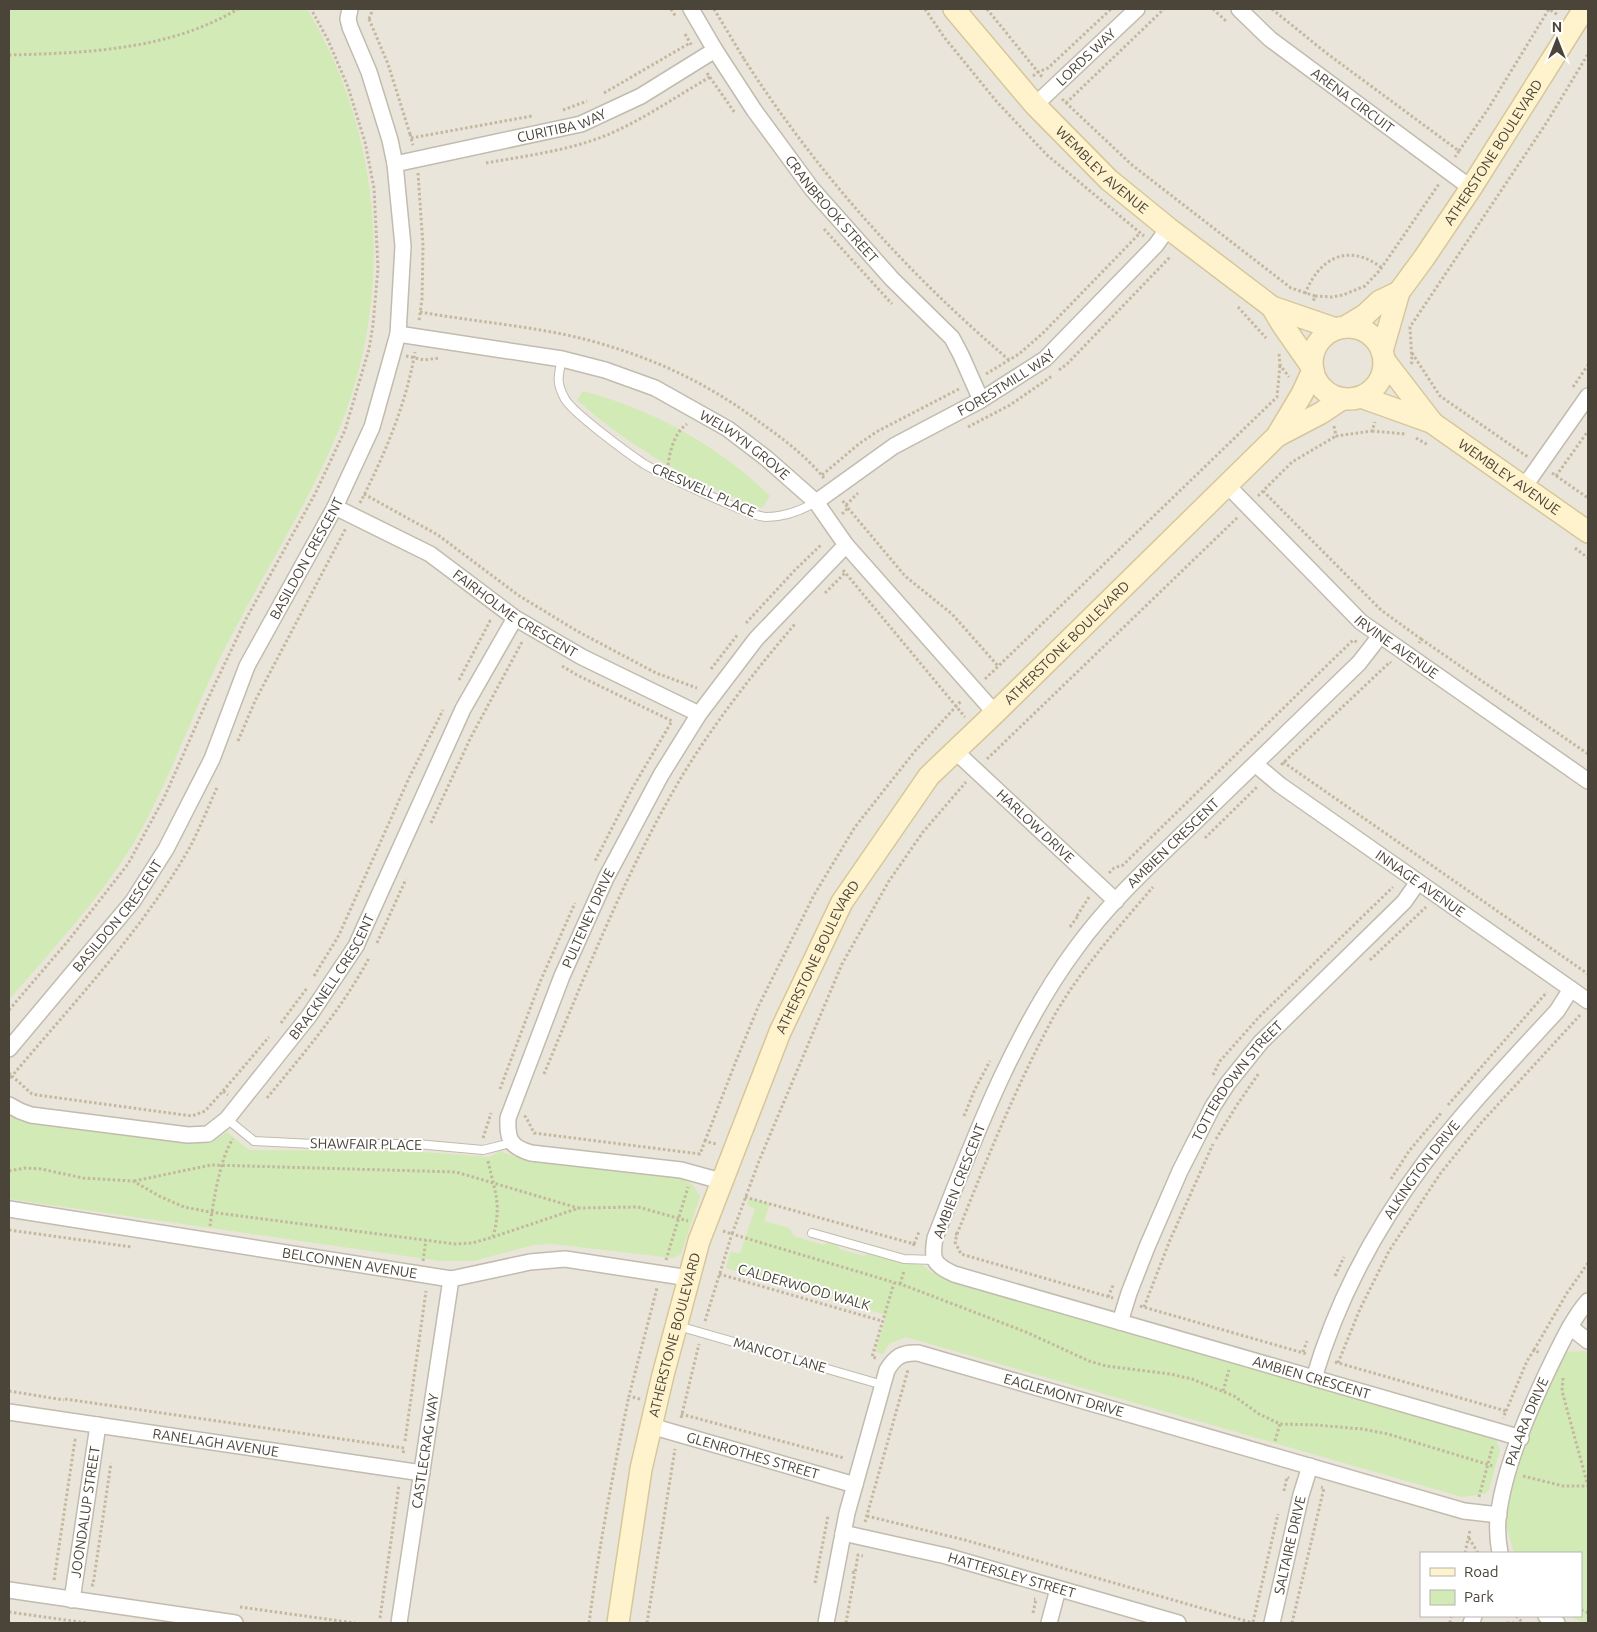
<svg xmlns="http://www.w3.org/2000/svg" width="1597" height="1632" font-family="Ubuntu,sans-serif">
  <style>
    .residential { fill: #eae5da; fill-rule: evenodd }
    .green { fill: #d2eab5 }
    .lines { fill: none; stroke-linecap: round; stroke-linejoin: round }
    .lane-casing { stroke: #c2bbae; stroke-width: 10 }
    .street-casing { stroke: #c2bbae; stroke-width: 18 }
    .secondary-casing { stroke: #d6c79b; stroke-width: 24 }
    .path { stroke: #c4b79f; stroke-width: 3; stroke-dasharray: 2.5 2.5; stroke-linecap: butt }
    .lane { stroke: #fff; stroke-width: 8 }
    .street { stroke: #fff; stroke-width: 15 }
    .secondary { stroke: #fff3cd; stroke-width: 21 }
    .labels { text-anchor: middle; dominant-baseline: central; stroke-width: 4; stroke-linejoin: round; paint-order: stroke }
    .street-label { font-size: 14px; fill: #4b4439; stroke: #fff }
  </style>
  <rect width="100%" height="100%" fill="#f6f3ec"/>
  <path class="residential" d="M9,9h1579v1614h-1579zM1421,1553h160v63h-160z"/>
  <g class="green">
    <path d="M9,9h298c78,129 88,293 28,430 -32,74 -77,143 -113,215 -29,58 -50,120 -81,176 -35,63 -86,116 -132,170z"/>
    <path d="M583,391c71,19 134,54 187,105l-8,12c-69,-25 -130,-59 -185,-108z"/>
    <polygon points="9,1115 199,1143 211,1143 227,1132 249,1150 410,1151 490,1157 500,1151 516,1157 679,1177 693,1185 700,1196 681,1254 673,1258 553,1244 534,1245 473,1261 440,1261 9,1199"/>
    <polygon points="749,1198 770,1204 764,1221 789,1228 794,1236 823,1245 829,1242 837,1244 839,1249 864,1256 868,1253 900,1263 923,1265 931,1272 1477,1430 1495,1438 1500,1450 1489,1490 1485,1494 1462,1497 906,1337 889,1344 883,1354 875,1352 886,1315 726,1268 730,1252 740,1253 755,1209 747,1205"/>
    <polygon points="1583,1351 1588,1352 1588,1623 1583,1623 1570,1616 1581,1616 1581,1553 1514,1553 1505,1522 1506,1500 1530,1427 1565,1352"/>
  </g>
  <g class="lines">
    <defs>
      <g id="lane">
        <path d="M562,359c-4,17 -6,24 3,40 8,14 64,55 79,65 26,15 55,27 82,39 12,5 27,13 40,14 17,0 36,-7 50,-15"/>
        <polyline points="227,1119 254,1141 313,1144 417,1144 483,1150 511,1143"/>
        <polyline points="812,1233 904,1259 934,1260"/>
        <polyline points="678,1326 883,1385"/>
      </g>
      <g id="street">
        <path id="s1" d="M691,9l24,41 39,60 58,79 80,90 60,59 9,17 20,45"/>
        <path id="s2" d="M1239,9l31,30 201,149"/>
        <path id="s3" d="M1035,105l102,-96"/>
        <path id="s4" d="M395,164l186,-40 60,-28 74,-46"/>
        <path id="s5" d="M398,334l164,25 43,11 50,18 73,41 38,29 50,44 30,43 149,168"/>
        <path id="s6" d="M1227,485l134,137 227,159"/>
        <polyline points="1524,487 1588,396"/>
        <path id="s7" d="M816,502l78,-56 87,-46 64,-41 111,-114 12,-17"/>
        <path id="s8" d="M335,507l95,47 85,64 67,39 117,57"/>
        <path id="s9" d="M1380,636l-21,27c-54,53 -109,105 -163,158 -41,40 -85,79 -119,126 -63,84 -104,194 -142,291 -4,22 -1,27 19,36l567,164"/>
        <path id="s10" d="M955,751l161,150"/>
        <path id="s11" d="M1255,764l25,21 308,216"/>
        <path id="s12" d="M9,1049l124,-148 33,-52 46,-90 35,-93 88,-159 37,-80 26,-93 5,-88 -8,-82 -5,-24 -21,-68 -19,-45 -2,-8 2,-10"/>
        <path id="s13" d="M9,1105l11,6 11,4 157,20 20,-1 19,-15 82,-103 47,-70 107,-237 52,-91"/>
        <path id="s14" d="M721,1181l-40,-11 -150,-17c-21,-6 -24,-14 -23,-35l54,-142 44,-98 55,-103 38,-61 57,-75 90,-94"/>
        <path id="s15" d="M9,1209l442,70 79,-17 35,-3 124,19"/>
        <path id="s16" d="M1120,1322l9,-29 18,-46 33,-76 33,-65 15,-23 33,-41 143,-140 14,-20"/>
        <polyline points="1570,1327 1588,1341"/>
        <path id="s17" d="M1314,1378c23,-78 62,-151 111,-216 40,-53 87,-102 132,-151l14,-22"/>
        <path id="s18" d="M9,1412l413,61"/>
        <path id="s19" d="M651,1426l204,59"/>
        <path id="s20" d="M843,1533l103,23 232,67"/>
        <path id="s21" d="M1500,1553c-2,-11 -3,-23 -2,-34 5,-50 33,-114 55,-159 10,-20 20,-42 35,-59"/>
        <polyline points="9,1590 235,1623"/>
        <path id="s22" d="M72,1600l26,-175"/>
        <polyline points="1546,1616 1557,1623"/>
        <path id="s23" d="M399,1623l52,-344"/>
        <path id="s24" d="M826,1623l21,-110 40,-143c8,-13 15,-18 31,-17l546,158 35,4"/>
        <polyline points="1049,1623 1058,1589"/>
        <path id="s25" d="M1272,1623l29,-128 9,-29"/>
        <polyline points="1471,1623 1474,1616"/>
      </g>
      <g id="secondary">
        <path id="s26" d="M954,9l81,96 74,75 59,48 104,79 64,22"/>
        <polyline points="1272,307 1282,324 1312,367"/>
        <polyline points="1345,327 1365,315 1380,301 1399,292"/>
        <circle cx="1348" cy="363" r="36"/>
        <path id="s27" d="M1382,351l17,-59 25,-34 47,-70 113,-179"/>
        <polyline points="1384,360 1431,421"/>
        <path id="s28" d="M1361,397l70,25 157,110"/>
        <polyline points="1277,436 1321,413 1342,399"/>
        <path id="s29" d="M618,1623l23,-154 22,-94 36,-134 81,-209 62,-130 87,-126 66,-63 282,-277 25,-42 11,-24"/>
      </g>
    </defs>
    <use href="#lane" class="lane-casing"/>
    <use href="#street" class="street-casing"/>
    <use href="#secondary" class="secondary-casing"/>
    <g class="path">
      <polyline points="671,9 676,17"/>
      <polyline points="714,9 744,59 743,59"/>
      <polyline points="925,9 944,37 997,102 1047,155 1144,236"/>
      <polyline points="987,9 1038,72 1048,68 1111,9"/>
      <polyline points="1213,9 1227,22"/>
      <polyline points="1272,9 1325,52 1459,151 1455,157"/>
      <polyline points="369,19 388,64 410,134"/>
      <polyline points="369,19 373,9"/>
      <polyline points="685,34 692,46"/>
      <path d="M9,55c78,-2 160,-5 229,-46"/>
      <path d="M744,59c74,115 161,212 265,301"/>
      <polyline points="707,73 735,113"/>
      <polyline points="1033,76 1038,72 1043,78"/>
      <polyline points="604,93 690,43"/>
      <polyline points="1062,99 1132,165 1291,288 1315,296 1313,302"/>
      <polyline points="1066,103 1164,9"/>
      <polyline points="563,110 587,101"/>
      <polyline points="410,134 413,145"/>
      <polyline points="411,138 532,116"/>
      <polyline points="1459,151 1488,109 1549,9 1558,15"/>
      <path d="M486,163c39,-7 79,-12 116,-26 38,-15 73,-40 108,-60"/>
      <polyline points="418,173 423,246 422,299 419,321"/>
      <polyline points="824,229 892,304"/>
      <path d="M1305,294c14,-36 43,-52 77,-26"/>
      <polyline points="1315,296 1332,297 1343,295 1365,286 1380,270 1439,184"/>
      <polyline points="1238,307 1266,338"/>
      <path d="M420,312c56,10 114,14 168,28 63,17 118,42 170,81 23,16 48,35 66,57"/>
      <polyline points="1412,353 1440,396 1528,457"/>
      <polyline points="1279,354 1280,365 1289,377"/>
      <polyline points="406,356 424,360 439,358"/>
      <polyline points="1411,364 1412,362 1410,327 1547,122 1588,54"/>
      <polyline points="1059,370 1067,364 1171,256"/>
      <polyline points="986,374 1019,354 1043,333 1140,233"/>
      <polyline points="1573,387 1588,365"/>
      <polyline points="1334,426 1336,436 1372,431 1375,422"/>
      <polyline points="968,427 1010,405 1052,376"/>
      <polyline points="1372,431 1406,434"/>
      <polyline points="1416,438 1428,445"/>
      <path d="M668,465c2,-14 6,-32 19,-41"/>
      <polyline points="1552,473 1588,498"/>
      <polyline points="822,475 860,443 878,431 959,389"/>
      <polyline points="1556,476 1588,431"/>
      <polyline points="1263,491 1381,610 1421,639 1419,643"/>
      <polyline points="364,494 438,535 518,595 577,631 656,673 697,688"/>
      <polyline points="1258,496 1292,462 1336,436"/>
      <path d="M360,503c24,-47 46,-98 55,-151"/>
      <polyline points="846,505 858,493"/>
      <polyline points="848,508 905,576 952,614 998,666"/>
      <polyline points="842,514 848,508 842,500"/>
      <polyline points="1575,548 1588,558"/>
      <polyline points="843,570 965,717"/>
      <polyline points="825,593 845,573"/>
      <polyline points="746,623 795,570 822,544"/>
      <polyline points="1421,639 1588,754"/>
      <polyline points="562,666 577,675 672,721 633,787 595,861"/>
      <polyline points="711,669 738,634"/>
      <polyline points="985,679 1277,397 1280,365"/>
      <polyline points="459,680 490,621 492,622"/>
      <polyline points="238,741 255,701 346,528"/>
      <polyline points="987,759 1238,517"/>
      <polyline points="1283,762 1588,974"/>
      <polyline points="1281,765 1390,662 1391,663"/>
      <path d="M217,788c-9,19 -17,40 -27,59 -48,84 -116,155 -178,229l20,18 5,1 155,21 13,-5 18,-20 5,4"/>
      <polyline points="431,823 471,737 522,642"/>
      <polyline points="1205,838 1258,786"/>
      <polyline points="1109,873 1114,868 1123,865 1353,640 1357,642"/>
      <polyline points="1077,916 1089,897"/>
      <polyline points="1070,927 1078,916"/>
      <polyline points="377,943 406,879"/>
      <polyline points="1370,960 1426,907"/>
      <polyline points="314,976 339,935 409,778 443,710"/>
      <polyline points="9,1010 68,941 128,864 164,798 206,703 246,619 315,494 345,430 369,349 373,325 378,268 374,188 365,142 348,87 328,40 311,9"/>
      <polyline points="281,1023 307,988"/>
      <polyline points="9,1073 12,1076 9,1079"/>
      <path d="M544,1074c42,-101 82,-203 138,-298 33,-54 72,-104 113,-152"/>
      <polyline points="1213,1075 1220,1061 1259,1017 1393,887"/>
      <polyline points="500,1089 540,982 575,903"/>
      <polyline points="223,1091 269,1037"/>
      <path d="M267,1098c37,-45 75,-89 102,-140"/>
      <polyline points="1448,1105 1547,992"/>
      <polyline points="524,1116 526,1117 534,1133 700,1154 705,1141 716,1144"/>
      <polyline points="964,1116 975,1089 990,1061"/>
      <polyline points="483,1138 491,1113"/>
      <polyline points="1216,1139 1237,1105 1259,1073"/>
      <polyline points="705,1141 736,1061 758,1007 814,895 855,827 915,751 962,700"/>
      <path d="M488,1161c7,32 14,43 5,76"/>
      <polyline points="9,1171 25,1168 41,1169 83,1178 133,1181 159,1196 184,1207 210,1212 455,1244 472,1243 493,1237 579,1208 638,1207 688,1221"/>
      <polyline points="1391,1179 1409,1151 1442,1112"/>
      <polyline points="134,1181 211,1165 456,1172 578,1208"/>
      <polyline points="745,1197 914,1244 913,1246"/>
      <path d="M210,1226c3,-22 10,-69 23,-87"/>
      <polyline points="9,1230 132,1247"/>
      <polyline points="723,1231 732,1234 759,1161 842,964 889,881 923,832 966,782"/>
      <polyline points="955,1234 957,1234 955,1242 961,1254 1113,1298"/>
      <path d="M957,1234c29,-73 59,-148 97,-218 27,-47 64,-88 99,-129"/>
      <polyline points="914,1244 919,1232"/>
      <polyline points="666,1260 688,1187"/>
      <polyline points="423,1261 426,1240"/>
      <polyline points="719,1274 882,1321"/>
      <polyline points="1335,1276 1344,1257"/>
      <polyline points="900,1284 904,1271"/>
      <polyline points="1108,1297 1114,1283"/>
      <polyline points="1140,1306 1307,1354"/>
      <polyline points="1144,1307 1170,1240 1213,1144"/>
      <polyline points="705,1321 732,1234 906,1286 1026,1332 1089,1361 1106,1366 1170,1374 1192,1379 1234,1396 1259,1414 1280,1424 1317,1425 1362,1429 1388,1434 1493,1466"/>
      <polyline points="1534,1350 1567,1293 1588,1263"/>
      <polyline points="1303,1352 1307,1341"/>
      <polyline points="876,1358 872,1357 894,1283"/>
      <polyline points="1335,1362 1506,1411 1503,1418"/>
      <polyline points="1338,1363 1360,1309 1389,1251 1440,1174 1481,1123 1580,1015"/>
      <polyline points="1563,1378 1562,1391 1588,1486"/>
      <polyline points="9,1391 64,1400"/>
      <polyline points="1223,1391 1229,1370"/>
      <polyline points="65,1399 404,1448 403,1454"/>
      <polyline points="640,1399 629,1396 657,1288"/>
      <polyline points="1506,1411 1527,1361 1534,1350 1540,1353"/>
      <polyline points="681,1414 844,1458"/>
      <polyline points="681,1418 699,1344"/>
      <polyline points="405,1441 426,1291"/>
      <polyline points="1275,1441 1280,1424"/>
      <polyline points="1523,1476 1563,1486 1588,1486"/>
      <polyline points="1284,1491 1287,1477 1289,1478"/>
      <polyline points="1479,1497 1493,1445"/>
      <polyline points="867,1516 965,1540 1253,1623"/>
      <polyline points="865,1522 908,1370"/>
      <polyline points="1469,1538 1478,1553"/>
      <polyline points="1465,1553 1470,1530"/>
      <polyline points="852,1572 855,1573 858,1555 863,1556"/>
      <polyline points="54,1580 75,1440 72,1439"/>
      <polyline points="815,1583 828,1516"/>
      <polyline points="91,1585 93,1585 111,1463"/>
      <polyline points="240,1607 355,1623"/>
      <polyline points="1581,1610 1588,1613"/>
      <polyline points="9,1612 87,1623"/>
      <polyline points="1033,1613 1036,1599 1034,1599"/>
      <polyline points="1516,1616 1523,1623"/>
      <polyline points="380,1618 399,1485"/>
      <polyline points="1253,1622 1278,1514"/>
      <path d="M589,1623c10,-76 24,-151 40,-227"/>
      <polyline points="647,1623 675,1449"/>
      <polyline points="846,1623 855,1573"/>
      <polyline points="1292,1623 1324,1488 1321,1487"/>
      <polyline points="1450,1623 1451,1616"/>
      <polyline points="1507,1623 1518,1623"/>
    </g>
    <use href="#lane" class="lane"/>
    <use href="#street" class="street"/>
    <use href="#secondary" class="secondary"/>
  </g>
  <g class="labels">
    <g class="street-label">
      <text stroke="none"><textPath href="#s3" startOffset="70">LORDS WAY</textPath></text>
      <text stroke="none"><textPath href="#s2" startOffset="146">ARENA CIRCUIT</textPath></text>
      <text stroke="none"><textPath href="#s4" startOffset="171">CURITIBA WAY</textPath></text>
      <text stroke="none"><textPath href="#s27" startOffset="230">ATHERSTONE BOULEVARD</textPath></text>
      <text stroke="none"><textPath href="#s26" startOffset="219">WEMBLEY AVENUE</textPath></text>
      <text stroke="none"><textPath href="#s1" startOffset="245">CRANBROOK STREET</textPath></text>
      <text stroke="none"><textPath href="#s7" startOffset="225">FORESTMILL WAY</textPath></text>
      <text stroke="none"><textPath href="#s5" startOffset="370">WELWYN GROVE</textPath></text>
      <text stroke="none"><textPath href="#s28" startOffset="170">WEMBLEY AVENUE</textPath></text>
      <text transform="translate(704 490) rotate(24)">CRESWELL PLACE</text>
      <text stroke="none"><textPath href="#s12" startOffset="578">BASILDON CRESCENT</textPath></text>
      <text stroke="none"><textPath href="#s8" startOffset="210">FAIRHOLME CRESCENT</textPath></text>
      <text stroke="none"><textPath href="#s29" startOffset="1104">ATHERSTONE BOULEVARD</textPath></text>
      <text stroke="none"><textPath href="#s6" startOffset="235">IRVINE AVENUE</textPath></text>
      <text stroke="none"><textPath href="#s10" startOffset="110">HARLOW DRIVE</textPath></text>
      <text transform="translate(1173 843) rotate(-44)">AMBIEN CRESCENT</text>
      <text stroke="none"><textPath href="#s11" startOffset="204">INNAGE AVENUE</textPath></text>
      <text stroke="none"><textPath href="#s12" startOffset="172">BASILDON CRESCENT</textPath></text>
      <text stroke="none"><textPath href="#s14" startOffset="455">PULTENEY DRIVE</textPath></text>
      <text stroke="none"><textPath href="#s29" startOffset="699">ATHERSTONE BOULEVARD</textPath></text>
      <text stroke="none"><textPath href="#s13" startOffset="404">BRACKNELL CRESCENT</textPath></text>
      <text stroke="none"><textPath href="#s16" startOffset="270">TOTTERDOWN STREET</textPath></text>
      <text transform="translate(366 1144) rotate(1)">SHAWFAIR PLACE</text>
      <text stroke="none"><textPath href="#s17" startOffset="236">ALKINGTON DRIVE</textPath></text>
      <text transform="translate(959 1181) rotate(-69)">AMBIEN CRESCENT</text>
      <text stroke="none"><textPath href="#s15" startOffset="345">BELCONNEN AVENUE</textPath></text>
      <text transform="translate(804 1287) rotate(16)">CALDERWOOD WALK</text>
      <text stroke="none"><textPath href="#s29" startOffset="294">ATHERSTONE BOULEVARD</textPath></text>
      <text transform="translate(780 1355) rotate(16)">MANCOT LANE</text>
      <text stroke="none"><textPath href="#s9" startOffset="1178">AMBIEN CRESCENT</textPath></text>
      <text stroke="none"><textPath href="#s24" startOffset="450">EAGLEMONT DRIVE</textPath></text>
      <text stroke="none"><textPath href="#s21" startOffset="136">PALARA DRIVE</textPath></text>
      <text stroke="none"><textPath href="#s18" startOffset="209">RANELAGH AVENUE</textPath></text>
      <text stroke="none"><textPath href="#s23" startOffset="174">CASTLECRAG WAY</textPath></text>
      <text stroke="none"><textPath href="#s19" startOffset="106">GLENROTHES STREET</textPath></text>
      <text stroke="none"><textPath href="#s22" startOffset="89">JOONDALUP STREET</textPath></text>
      <text stroke="none"><textPath href="#s25" startOffset="80">SALTAIRE DRIVE</textPath></text>
      <text stroke="none"><textPath href="#s20" startOffset="174">HATTERSLEY STREET</textPath></text>
    </g>
  </g>
  <rect width="1597" height="1632" fill="none" stroke="#4b4439" stroke-width="20"/>
  <rect x="1420" y="1552" width="162" height="65" fill="#ffffff" stroke="#b7b4b0"/>
  <rect x="1430" y="1568" width="25" height="8" fill="#fff3cd" stroke="#b7b4b0"/>
  <text x="1464" y="1577" font-size="15" fill="#4b4439">Road</text>
  <rect x="1430" y="1590" width="25" height="15" fill="#d2eab5" stroke="#b7b4b0"/>
  <text x="1464" y="1602" font-size="15" fill="#4b4439">Park</text>
  <g transform="translate(1557 40)" stroke="#ffffff" stroke-width="4" paint-order="stroke">
  <path d="M0-4L9 19L0 12L-9 19Z" fill="#4b4439"/>
  <text y="-8" font-size="14" font-weight="bold" text-anchor="middle" fill="#4b4439">N</text>
  </g>
</svg>
